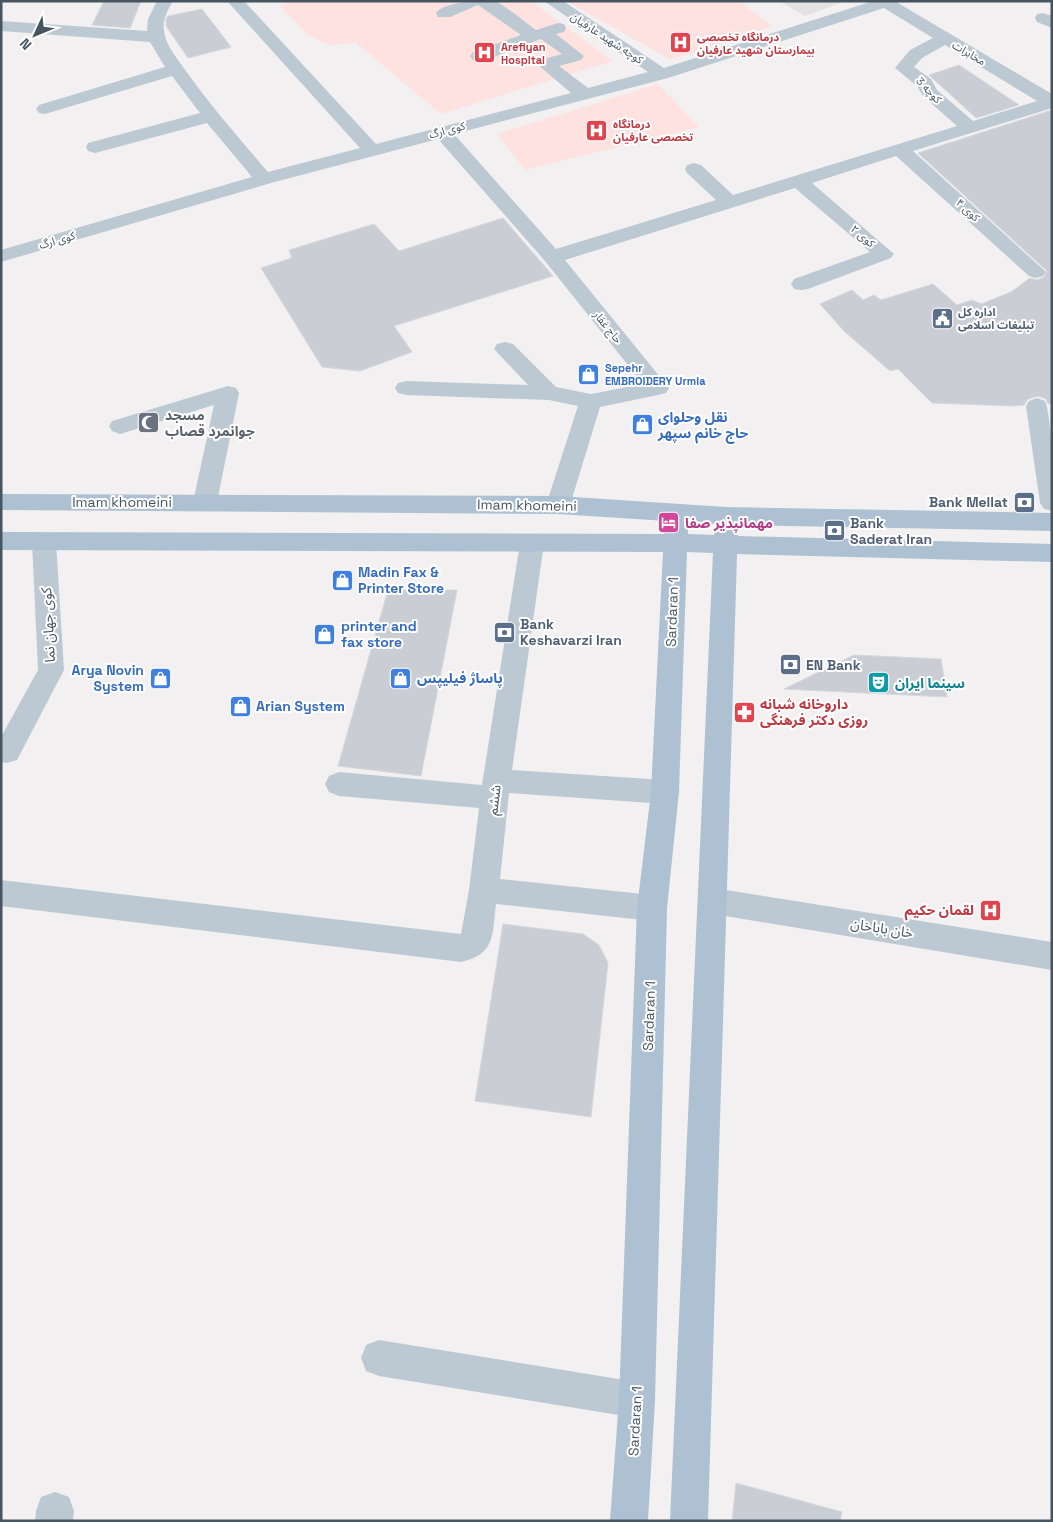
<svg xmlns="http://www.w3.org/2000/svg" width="1053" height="1522" font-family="'Space Grotesk','Noto Sans Arabic',sans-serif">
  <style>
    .education { fill: #e4e1e2 }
    .medical { fill: #fee2e0 }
    .building { fill: #caced4; stroke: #d4d7dd }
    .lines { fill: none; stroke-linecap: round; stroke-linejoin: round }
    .minor { fill: #bdc9d2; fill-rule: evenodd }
    .major { fill: #adc1d2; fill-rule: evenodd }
    .labels { text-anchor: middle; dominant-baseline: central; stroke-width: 4; stroke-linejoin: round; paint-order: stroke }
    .far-health-label { font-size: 11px; font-weight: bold; fill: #be3a42; stroke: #fff; text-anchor: start }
    .far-street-label { font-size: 11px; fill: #465561; stroke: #fff }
    .far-service-label { font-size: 11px; font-weight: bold; fill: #4e5e75; stroke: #fff; text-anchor: start }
    .far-shop-label { font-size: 11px; font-weight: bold; fill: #366cbe; stroke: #fff; text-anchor: start }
    .worship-label { font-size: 14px; font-weight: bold; fill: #5b616d; stroke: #fff; text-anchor: start }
    .shop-label { font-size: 14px; font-weight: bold; fill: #366cbe; stroke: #fff; text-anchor: start }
    .street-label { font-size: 14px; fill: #465561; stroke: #fff }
    .service-label { font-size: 14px; font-weight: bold; fill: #4e5e75; stroke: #fff; text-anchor: start }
    .hotel-label { font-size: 14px; font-weight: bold; fill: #b23c85; stroke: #fff; text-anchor: start }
    .culture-label { font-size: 14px; font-weight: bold; fill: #0d838f; stroke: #fff; text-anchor: start }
    .health-label { font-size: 14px; font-weight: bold; fill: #be3a42; stroke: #fff; text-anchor: start }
  </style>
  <rect width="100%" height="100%" fill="#f3f0f1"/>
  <polygon class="education" points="779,1 846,1 805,16"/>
  <g class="medical">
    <polygon points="292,1 531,1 613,61 441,114 356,43 329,45 308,35 280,6"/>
    <polygon points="566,1 739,1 772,26 671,60"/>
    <polygon points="658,84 699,127 525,170 497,134"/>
  </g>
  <g class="building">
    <polygon points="104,1 141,1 130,28 92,25"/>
    <polygon points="202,9 231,47 188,58 166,26 166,19 168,16"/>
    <polygon points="959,65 1019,105 976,118 929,75"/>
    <polygon points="1052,110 1052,403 1048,404 1046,399 1038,396 1028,399 1024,405 1013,406 932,403 898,369 890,371 844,331 820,304 852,290 863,300 874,295 881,300 933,284 957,305 972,300 981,304 1011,292 1030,278 1037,280 1044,277 1047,271 918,153"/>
    <polygon points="503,218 553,276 394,326 412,352 360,371 322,367 261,268 292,258 289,250 374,224 399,251"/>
    <polygon points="388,590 457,590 421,776 338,766"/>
    <polygon points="854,655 941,659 947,697 784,689"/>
    <polygon points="503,924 583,934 599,945 608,963 591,1117 475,1101"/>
    <polygon points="736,1483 842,1512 840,1521 732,1521"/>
  </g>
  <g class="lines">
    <g class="minor">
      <path d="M157,1h16c-5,8 -11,20 -9,29 1,14 12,27 19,37 26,37 56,71 85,105l92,-24 -133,-147h17l132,143 195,-51 -34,-29 3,-4 22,-6 -21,-15 -56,21 -6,1 -6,-1 -3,-4 3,-4 48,-17 -43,-30 -28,12h-12l-2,-4c7,-11 46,-13 58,-12 10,3 32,22 42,29l22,-7 6,1 2,4 -2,4 -8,2 28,22 -3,4 -22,6 29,22 60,-16 -104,-71h19l101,67 209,-67h26l-1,2 154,91v14l-139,43 133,121 -3,4 -7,2 -7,-2 -133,-120 -84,27 82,71 -3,4 -83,31 -7,1 -7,-1 -3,-5 3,-5 76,-27 -75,-64 -230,72 104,128 -3,5 -8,2 -58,12 -30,98 -4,6 -8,3 -8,-3 -4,-6 32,-99 -29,-6 -143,-5 -8,-2 -3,-5 3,-5 8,-2 122,4 -34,-36 3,-5 8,-2 8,2 43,43 35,7 52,-10 -98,-123 -107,-122 -167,44 -270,79v-12l251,-73 -45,-54 -112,30 -7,-2 -2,-4 2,-4 112,-30 -28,-37 -127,38 -6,-1 -3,-4 3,-4 126,-38 -15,-25 -149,-11v-10l146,10 1,-12zM884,8l49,30 -23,12 -15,18 22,18 6,10 34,30 -224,69 -32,-30 -7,-2 -7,2 -2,4 2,4 29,27 -160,49 -102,-115 214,-56zM945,45l92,56 -64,20 -36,-31 -6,-11 -17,-12 8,-9z"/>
      <polygon points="1043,13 1052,16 1052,28 1037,22 1035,18 1037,14"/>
      <polygon points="228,386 236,388 239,393 217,502 213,508 205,510 197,508 193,502 214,405 120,434 112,431 109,426 112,421"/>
      <path d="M1037,398l8,3c8,20 7,84 7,110l-8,-2 -4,-6 -14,-97 3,-5z"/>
      <polygon points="44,533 53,536 56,542 64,670 17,760 7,763 1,762 1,737 38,670 32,542 35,536"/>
      <path d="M532,534l9,3 3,6 -32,227 153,10 10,4 4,8 -4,8 -10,4 -156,-11 -9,86 152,16 10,4 5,9 -5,9 -10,4 -156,-17c-4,31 0,50 -35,58l-460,-56v-26l460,54 8,-44 10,-82 -140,-12 -10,-4 -4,-8 4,-8 10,-4 143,13 38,-242 3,-6z"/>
      <polygon points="713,888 1052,942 1052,970 713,914 703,910 698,901 703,892"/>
      <polygon points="379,1340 637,1382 650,1387 655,1400 650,1413 637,1418 379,1376 366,1371 361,1358 366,1345"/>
      <polygon points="55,1492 69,1497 74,1511 73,1521 35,1521 36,1511 41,1497"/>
    </g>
    <path class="major" d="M1,494l557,2 168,11 326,6v18l-316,-6 2,11 314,8v18l-315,-8 -29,967h-38l43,-968 -26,-1 -8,240 -12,116 -12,492 -7,121h-38l9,-121 18,-492 14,-116 12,-240 -662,-2v-18l663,2v-8l3,-5 -109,-7 -557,-4zM686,522l30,2 -2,11 -26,-1v-8z"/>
  </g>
  <defs>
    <symbol id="hospital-square" viewBox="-11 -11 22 22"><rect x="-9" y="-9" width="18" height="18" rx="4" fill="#e0444e" stroke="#fff"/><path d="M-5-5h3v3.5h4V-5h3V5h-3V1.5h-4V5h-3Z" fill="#fff"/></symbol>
    <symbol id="civic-square" viewBox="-11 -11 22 22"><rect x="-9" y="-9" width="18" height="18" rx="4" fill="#5c6f8a" stroke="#fff"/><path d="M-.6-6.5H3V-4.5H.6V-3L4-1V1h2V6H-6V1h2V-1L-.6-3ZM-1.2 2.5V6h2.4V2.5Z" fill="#fff"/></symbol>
    <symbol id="shop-square" viewBox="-11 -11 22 22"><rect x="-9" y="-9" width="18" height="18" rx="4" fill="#3f7fe0" stroke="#fff"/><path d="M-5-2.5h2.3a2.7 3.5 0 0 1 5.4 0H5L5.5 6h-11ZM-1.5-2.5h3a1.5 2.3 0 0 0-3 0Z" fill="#fff"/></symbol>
    <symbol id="mosque-square" viewBox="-11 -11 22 22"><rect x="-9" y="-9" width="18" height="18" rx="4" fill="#6b7280" stroke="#fff"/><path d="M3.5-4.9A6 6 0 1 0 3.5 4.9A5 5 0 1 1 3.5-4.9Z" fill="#fff"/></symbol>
    <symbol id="bank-square" viewBox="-11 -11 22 22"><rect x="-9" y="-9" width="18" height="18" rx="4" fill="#5c6f8a" stroke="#fff"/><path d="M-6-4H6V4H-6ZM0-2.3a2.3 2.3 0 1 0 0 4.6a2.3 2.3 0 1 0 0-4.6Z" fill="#fff"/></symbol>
    <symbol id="hotel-square" viewBox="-11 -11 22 22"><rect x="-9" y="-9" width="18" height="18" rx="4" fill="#d1479c" stroke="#fff"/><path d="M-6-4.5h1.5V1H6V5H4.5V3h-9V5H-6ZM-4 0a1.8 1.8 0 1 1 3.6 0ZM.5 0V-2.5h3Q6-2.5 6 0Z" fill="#fff"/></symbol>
    <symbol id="theatre-square" viewBox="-11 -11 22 22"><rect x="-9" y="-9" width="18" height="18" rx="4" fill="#0f9aa8" stroke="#fff"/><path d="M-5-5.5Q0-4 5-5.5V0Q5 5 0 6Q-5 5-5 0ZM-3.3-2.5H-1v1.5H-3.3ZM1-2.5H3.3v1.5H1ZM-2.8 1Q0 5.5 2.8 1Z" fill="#fff"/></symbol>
    <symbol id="pharmacy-square" viewBox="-11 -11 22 22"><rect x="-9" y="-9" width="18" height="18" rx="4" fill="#e0444e" stroke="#fff"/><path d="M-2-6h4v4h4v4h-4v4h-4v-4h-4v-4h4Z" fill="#fff"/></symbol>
  </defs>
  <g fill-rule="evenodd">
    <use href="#hospital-square" x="668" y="30" width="25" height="25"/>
    <use href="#hospital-square" x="472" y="40" width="25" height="25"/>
    <use href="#hospital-square" x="584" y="118" width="25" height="25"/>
    <use href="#civic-square" x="930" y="306" width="25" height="25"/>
    <use href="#shop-square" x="576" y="362" width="25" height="25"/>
    <use href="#mosque-square" x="136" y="410" width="25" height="25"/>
    <use href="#shop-square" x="630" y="412" width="25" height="25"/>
    <use href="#bank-square" x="1012" y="490" width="25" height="25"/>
    <use href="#hotel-square" x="656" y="510" width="25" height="25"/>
    <use href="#bank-square" x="822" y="518" width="25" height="25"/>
    <use href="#shop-square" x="330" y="568" width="25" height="25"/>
    <use href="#bank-square" x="492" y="620" width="25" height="25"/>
    <use href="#shop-square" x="312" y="622" width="25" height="25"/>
    <use href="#bank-square" x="778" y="652" width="25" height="25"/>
    <use href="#shop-square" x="148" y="666" width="25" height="25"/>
    <use href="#shop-square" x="388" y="666" width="25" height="25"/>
    <use href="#theatre-square" x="866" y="670" width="25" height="25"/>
    <use href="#shop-square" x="228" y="694" width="25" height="25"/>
    <use href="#pharmacy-square" x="732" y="700" width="25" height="25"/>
    <use href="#hospital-square" x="978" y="898" width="25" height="25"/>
  </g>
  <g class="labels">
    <g class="far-health-label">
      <text x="697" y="37">درمانگاه تخصصی<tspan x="697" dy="13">بیمارستان شهید عارفیان</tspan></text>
      <text x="501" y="47">Arefiyan<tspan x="501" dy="13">Hospital</tspan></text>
      <text x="613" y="124">درمانگاه<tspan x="613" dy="13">تخصصی عارفیان</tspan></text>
    </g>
    <g class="far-street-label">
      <text transform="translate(607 38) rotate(33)">کوچه شهید عارفیان</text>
      <text transform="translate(969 53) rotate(31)">مخابرات</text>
      <text transform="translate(929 90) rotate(46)">کوچه 3</text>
      <text transform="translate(447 130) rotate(-15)">کوی ارگ</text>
      <text transform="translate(968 210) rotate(42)">کوی ۴</text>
      <text transform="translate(863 236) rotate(40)">کوی ۲</text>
      <text transform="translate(57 240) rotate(-16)">کوی ارگ</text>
      <text transform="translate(608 327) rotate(51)">حاج غفار</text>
    </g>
    <g class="far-service-label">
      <text x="958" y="312">اداره کل<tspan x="958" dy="13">تبلیغات اسلامی</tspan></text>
    </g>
    <g class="far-shop-label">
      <text x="605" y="368">Sepehr<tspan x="605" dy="13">EMBROIDERY Urmia</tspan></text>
    </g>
    <g class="worship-label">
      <text x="165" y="415">مسجد<tspan x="165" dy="16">جوانمرد قصاب</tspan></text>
    </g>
    <g class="shop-label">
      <text x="658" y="417">نقل وحلوای<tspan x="658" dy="16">حاج خانم سپهر</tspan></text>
      <text x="358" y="572">Madin Fax &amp;<tspan x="358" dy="16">Printer Store</tspan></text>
      <text x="341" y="626">printer and<tspan x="341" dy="16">fax store</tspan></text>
      <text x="144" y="670" text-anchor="end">Arya Novin<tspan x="144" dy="16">System</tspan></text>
      <text x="417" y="678">پاساژ فیلیپس</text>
      <text x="256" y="706">Arian System</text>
    </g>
    <g class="street-label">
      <text x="122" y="502">Imam khomeini</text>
      <text transform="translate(527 505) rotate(1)">Imam khomeini</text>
      <text transform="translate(672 612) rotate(-88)">Sardaran 1</text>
      <text transform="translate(48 625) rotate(-93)">کوی جهان نما</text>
      <text transform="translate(494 800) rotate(-83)">ششم</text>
      <text transform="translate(882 928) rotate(9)">خان باباخان</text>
      <text transform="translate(649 1016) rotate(-88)">Sardaran 1</text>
      <text transform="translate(635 1421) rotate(-87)">Sardaran 1</text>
    </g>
    <g class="service-label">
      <text x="1008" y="502" text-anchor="end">Bank Mellat</text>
      <text x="850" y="523">Bank<tspan x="850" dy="16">Saderat Iran</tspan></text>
      <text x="520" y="624">Bank<tspan x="520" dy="16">Keshavarzi Iran</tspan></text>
      <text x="806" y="665">EN Bank</text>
    </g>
    <g class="hotel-label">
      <text x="685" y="523">مهمانپذیر صفا</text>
    </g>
    <g class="culture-label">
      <text x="895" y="683">سینما ایران</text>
    </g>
    <g class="health-label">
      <text x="760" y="704">داروخانه شبانه<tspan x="760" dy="16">روزی دکتر فرهنگی</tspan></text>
      <text x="974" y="910" text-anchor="end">لقمان حکیم</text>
    </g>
  </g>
  <rect width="1053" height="1522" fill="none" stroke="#465561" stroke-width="5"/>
  <g transform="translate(35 35) rotate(226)" stroke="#ffffff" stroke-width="4" paint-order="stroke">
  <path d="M0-4L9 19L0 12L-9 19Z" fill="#465561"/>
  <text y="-8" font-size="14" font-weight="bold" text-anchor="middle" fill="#465561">N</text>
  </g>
</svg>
